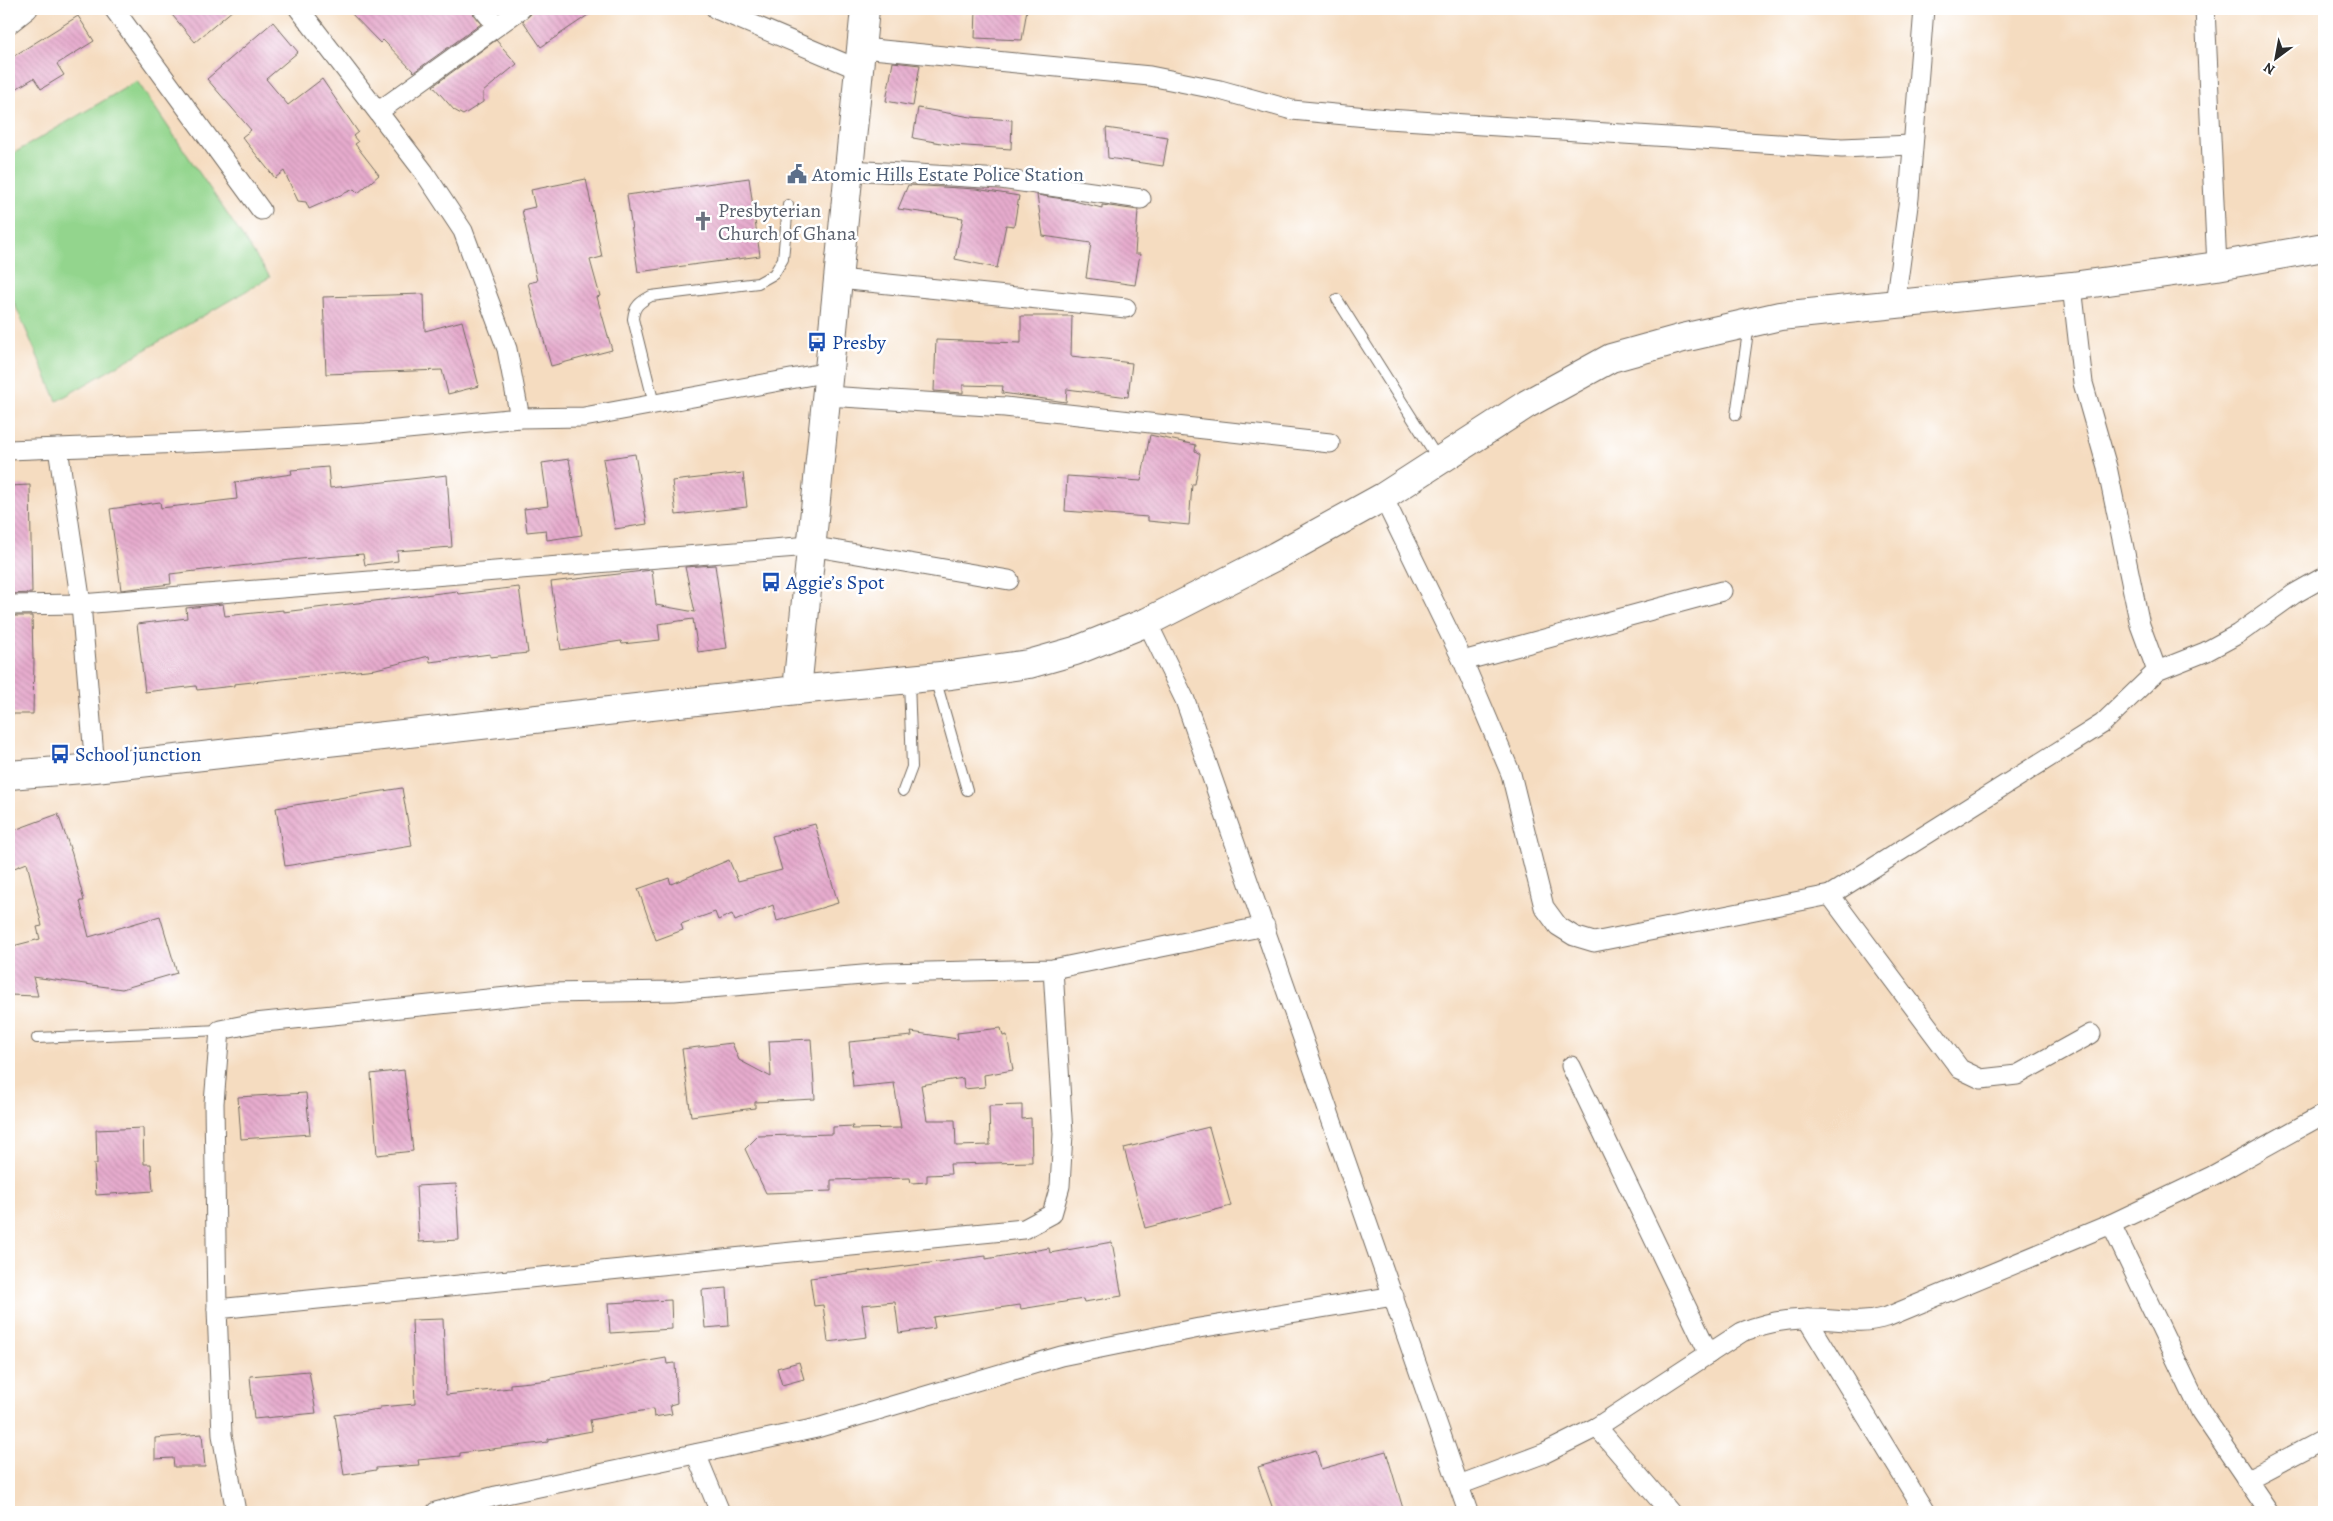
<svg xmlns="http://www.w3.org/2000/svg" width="2333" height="1521" font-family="Alegreya,serif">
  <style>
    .grass { fill: #93d58d; stroke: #5f805c }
    .building { fill: url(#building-back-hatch) }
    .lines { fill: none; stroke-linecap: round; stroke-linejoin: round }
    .lane-casing { stroke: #72695f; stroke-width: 12 }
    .street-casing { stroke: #72695f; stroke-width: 21 }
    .secondary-casing { stroke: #72695f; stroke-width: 30 }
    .lane { stroke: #fff; stroke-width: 10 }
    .street { stroke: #fff; stroke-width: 19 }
    .secondary { stroke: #fff; stroke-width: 28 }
    .labels { text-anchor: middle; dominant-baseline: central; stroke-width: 5; stroke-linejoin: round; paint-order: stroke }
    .service-label { font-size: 20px; fill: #4e5e75; stroke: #fff; text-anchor: start }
    .worship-label { font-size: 20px; fill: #5b616d; stroke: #fff; text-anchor: start }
    .transit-label { font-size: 20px; fill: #164399; stroke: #fff; text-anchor: start }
  </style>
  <defs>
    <pattern id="building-back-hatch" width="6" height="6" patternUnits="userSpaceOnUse" patternTransform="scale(1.25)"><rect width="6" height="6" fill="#e6abcd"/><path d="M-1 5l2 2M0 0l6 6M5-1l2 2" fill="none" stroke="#c593b0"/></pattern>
  </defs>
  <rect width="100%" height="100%" fill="#fff"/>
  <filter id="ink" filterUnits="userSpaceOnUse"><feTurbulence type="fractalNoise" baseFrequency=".02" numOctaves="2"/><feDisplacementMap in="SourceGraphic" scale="10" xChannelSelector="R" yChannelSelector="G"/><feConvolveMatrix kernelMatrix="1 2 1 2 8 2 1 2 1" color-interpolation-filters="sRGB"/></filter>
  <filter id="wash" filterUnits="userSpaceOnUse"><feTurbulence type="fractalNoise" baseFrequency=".0096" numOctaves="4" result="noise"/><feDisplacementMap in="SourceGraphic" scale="20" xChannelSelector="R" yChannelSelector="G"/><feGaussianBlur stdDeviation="1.12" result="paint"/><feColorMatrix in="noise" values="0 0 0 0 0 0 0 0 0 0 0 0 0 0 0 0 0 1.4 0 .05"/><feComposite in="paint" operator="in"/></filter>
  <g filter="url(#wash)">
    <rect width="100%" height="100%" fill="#f5dcc0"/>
    <polygon class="grass" points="137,81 270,277 57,401 9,291 9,156"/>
    <g id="blocks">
      <g class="building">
        <polygon points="167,9 234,9 195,42"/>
        <polygon points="347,9 472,9 474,16 481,24 414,72 383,40 380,43"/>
        <polygon points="532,9 597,9 541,47 523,21 531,14"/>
        <polygon points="976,9 1027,9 1022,40 975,38"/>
        <polygon points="78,16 94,41 57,64 64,75 41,89 34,78 9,93 9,59"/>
        <polygon points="273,22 298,52 266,79 288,105 322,79 358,132 353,136 358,142 355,144 379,175 358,193 354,189 309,209 306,202 298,201 284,171 275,178 242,137 251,130 207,79"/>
        <polygon points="496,40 517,64 483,92 483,102 463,115 454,110 433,86"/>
        <polygon points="893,62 920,65 913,106 886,101"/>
        <polygon points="918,108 971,117 1012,120 1011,149 952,145 913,138"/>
        <polygon points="1106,128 1168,137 1163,166 1108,158"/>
        <polygon points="749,178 760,256 638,272 627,195"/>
        <polygon points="586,179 602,257 590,260 600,296 597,297 612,350 551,366 528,283 537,281 522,210 535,207 531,190"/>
        <polygon points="908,185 976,189 1019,196 1014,226 1006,225 997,268 955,259 963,218 898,209"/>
        <polygon points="1037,195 1070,200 1102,208 1102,205 1138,210 1135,254 1140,254 1135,285 1086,278 1091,243 1043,236"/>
        <polygon points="424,294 425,331 462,321 479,386 448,394 442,370 326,374 323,297"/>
        <polygon points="1021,316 1072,316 1071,356 1132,363 1128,397 1067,389 1066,402 1002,393 1003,386 963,385 963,393 934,391 936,340 1021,343"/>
        <polygon points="1150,435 1196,445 1195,451 1200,454 1195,484 1192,484 1189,525 1148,521 1148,517 1065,511 1067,476 1141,481"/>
        <polygon points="635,454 647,524 615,529 603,459"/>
        <polygon points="569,459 582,535 547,540 546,530 527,532 524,509 548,506 542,463"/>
        <polygon points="328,467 330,488 447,475 452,547 397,551 398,561 365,565 363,554 300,559 170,574 171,584 121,590 110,509 160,502 161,508 237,499 235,482 292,474 291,470"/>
        <polygon points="743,473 747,507 676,515 672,481"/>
        <polygon points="30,485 32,593 9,594 9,486"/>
        <polygon points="715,565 727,648 698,652 693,619 658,624 660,640 622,644 621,641 561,650 551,582 652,570 656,605 695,612 685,567"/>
        <polygon points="519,587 528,653 490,657 490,654 430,662 429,656 376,669 234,684 234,686 197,690 196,686 145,692 137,624 187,618 186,608 223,604 225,616 283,610 283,612 457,591 458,594"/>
        <polygon points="9,616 32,616 33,659 34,659 33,714 9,714"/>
        <polygon points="402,788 412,846 285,866 276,808"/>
        <polygon points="58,814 72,854 84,901 80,901 89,937 160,916 177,973 122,989 33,977 38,996 9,995 9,947 40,939 37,927 42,926 27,863 9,870 9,832"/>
        <polygon points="815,824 838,903 777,921 773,905 735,921 732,914 718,920 715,912 681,924 683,930 656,940 638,889 669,878 671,884 729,860 738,881 782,870 772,836"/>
        <polygon points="1001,1028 1003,1036 1007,1035 1013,1070 984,1075 985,1087 964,1089 963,1078 921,1085 927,1120 955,1120 956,1146 990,1145 989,1106 1022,1105 1022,1119 1031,1118 1032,1162 950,1164 951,1174 927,1175 927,1182 911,1183 910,1178 831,1180 831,1191 766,1193 745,1149 758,1136 833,1134 833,1127 853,1126 852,1129 901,1128 894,1083 853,1087 849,1042 912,1036 911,1032 958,1039 957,1033"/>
        <polygon points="811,1039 815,1099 755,1102 755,1108 691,1116 682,1049 732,1043 739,1060 771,1077 769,1041"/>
        <polygon points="404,1070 413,1151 377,1155 371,1074"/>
        <polygon points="306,1093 310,1134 241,1139 238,1097"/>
        <polygon points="1209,1127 1231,1206 1145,1228 1124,1148"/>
        <polygon points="143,1128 144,1164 151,1164 153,1191 96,1195 94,1164 97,1164 96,1130"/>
        <polygon points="456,1184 459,1240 419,1242 416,1186"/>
        <polygon points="1112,1242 1122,1296 1084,1302 1083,1299 1021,1309 1020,1305 933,1317 935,1328 899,1333 895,1302 862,1305 867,1337 828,1342 823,1305 814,1306 810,1278 986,1256 986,1259 1049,1248 1050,1253"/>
        <polygon points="727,1288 729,1326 705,1328 702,1290"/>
        <polygon points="671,1300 672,1329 610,1333 608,1303"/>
        <polygon points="443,1319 446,1395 510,1388 510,1384 551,1380 551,1378 666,1358 667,1364 675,1363 677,1403 670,1405 672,1414 654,1417 653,1409 590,1420 592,1431 548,1439 548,1442 460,1453 460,1456 418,1460 419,1465 376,1468 376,1470 344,1475 335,1415 380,1409 380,1407 415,1404 412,1320"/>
        <polygon points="799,1362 804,1379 782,1385 777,1368"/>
        <polygon points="309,1371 316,1413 254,1419 250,1376"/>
        <polygon points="202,1434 205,1467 174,1467 173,1458 155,1459 155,1438"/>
        <polygon points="1316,1450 1321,1469 1386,1451 1404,1512 1342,1512 1340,1507 1326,1512 1274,1512 1258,1467"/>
      </g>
    </g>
  </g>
  <g filter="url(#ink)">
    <use href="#blocks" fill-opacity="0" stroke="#72695f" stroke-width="1"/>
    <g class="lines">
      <defs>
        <g id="lane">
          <polyline points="1337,299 1438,459"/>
          <path d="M654,404l-21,-85c1,-13 7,-17 18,-23l107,-13 16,-9 9,-15 5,-54"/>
          <polyline points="1736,415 1749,325"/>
          <polyline points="935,678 967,790"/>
          <polyline points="903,791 912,767 909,681"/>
          <polyline points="37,1038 220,1030"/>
        </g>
        <g id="street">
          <polyline points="114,9 261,210"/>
          <polyline points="299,9 424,172 463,231 507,349 520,418"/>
          <polyline points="483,9 497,26"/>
          <polyline points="716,9 860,70"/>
          <polyline points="2205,9 2217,266"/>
          <polyline points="9,24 28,9"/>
          <polyline points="862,48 1150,76 1220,90 1292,110 1388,119 1842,148 1911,145"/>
          <polyline points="379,111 521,9"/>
          <polyline points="850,170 1001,179 1141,199"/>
          <polyline points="839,279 1126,308"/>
          <polyline points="2072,286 2083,383 2107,467 2140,625 2157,671"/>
          <polyline points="1895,304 1909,198 1924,9"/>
          <polyline points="827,396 1005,407 1330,443"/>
          <polyline points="58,448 81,604 95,768"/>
          <polyline points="9,450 207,442 366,433 520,418 584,417 829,372"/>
          <polyline points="1383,497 1463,661 1511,774 1544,907 1558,926 1574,936 1594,942 1830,895 2102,724 2157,671 2205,652 2238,634 2294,594 2324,577"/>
          <polyline points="9,605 81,604 810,546 1009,580"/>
          <polyline points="1147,622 1185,700 1468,1512"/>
          <polyline points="1463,661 1722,591"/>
          <polyline points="1830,895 1960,1069 1981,1079 2017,1075 2091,1034"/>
          <polyline points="1571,1066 1709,1354"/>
          <polyline points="2111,1224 2201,1412 2269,1512"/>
          <polyline points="217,1309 1024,1229 1052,1214 1060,1186 1063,1134 1053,969"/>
          <polyline points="1807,1319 1925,1512"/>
          <polyline points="1597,1427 1670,1512"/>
          <polyline points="696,1454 720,1512"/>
          <polyline points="2246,1480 2324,1439"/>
          <path d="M1459,1485l86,-32 52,-26 145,-95c20,-8 44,-13 65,-13 31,-1 48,7 80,-2l224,-93 101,-48 112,-62"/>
          <polyline points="236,1512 222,1435 217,1309 214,1103 220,1030 255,1023 546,993 674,991 886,973 1053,969 1265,926"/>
          <polyline points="436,1512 496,1496 817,1428 1061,1356 1199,1328 1394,1296"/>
        </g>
        <g id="secondary">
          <polyline points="797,690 865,9"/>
          <polyline points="9,775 95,768 797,690 951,675 1029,664 1075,651 1147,622 1276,556 1383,497 1527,404 1611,358 1683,338 1780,316 2072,286 2217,266 2324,247"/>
        </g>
      </defs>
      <use href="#lane" class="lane-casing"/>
      <use href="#street" class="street-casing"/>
      <use href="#secondary" class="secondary-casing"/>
      <use href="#lane" class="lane"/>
      <use href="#street" class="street"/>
      <use href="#secondary" class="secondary"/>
    </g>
  </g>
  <defs>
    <symbol id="civic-bare" viewBox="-9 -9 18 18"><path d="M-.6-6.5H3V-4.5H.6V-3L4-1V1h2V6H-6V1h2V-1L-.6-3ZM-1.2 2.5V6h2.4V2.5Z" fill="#5c6f8a" stroke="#fff" stroke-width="2.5" paint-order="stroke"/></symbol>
    <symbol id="church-bare" viewBox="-9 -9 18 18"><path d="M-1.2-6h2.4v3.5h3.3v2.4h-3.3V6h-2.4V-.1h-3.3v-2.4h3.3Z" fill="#6b7280" stroke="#fff" stroke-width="2.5" paint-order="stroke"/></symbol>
    <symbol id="bus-bare" viewBox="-9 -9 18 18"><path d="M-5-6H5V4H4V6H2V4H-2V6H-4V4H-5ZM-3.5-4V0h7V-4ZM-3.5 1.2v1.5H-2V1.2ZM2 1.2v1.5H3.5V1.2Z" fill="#1a4fb4" stroke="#fff" stroke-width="2.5" paint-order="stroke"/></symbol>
  </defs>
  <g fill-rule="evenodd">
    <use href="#civic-bare" x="783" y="160" width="28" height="28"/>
    <use href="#church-bare" x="689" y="207" width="28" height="28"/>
    <use href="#bus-bare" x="803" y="328" width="28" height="28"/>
    <use href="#bus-bare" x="757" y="568" width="28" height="28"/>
    <use href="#bus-bare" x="46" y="740" width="28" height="28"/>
  </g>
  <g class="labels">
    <g class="service-label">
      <text x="812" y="174">Atomic Hills Estate Police Station</text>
    </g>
    <g class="worship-label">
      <text x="718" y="210">Presbyterian<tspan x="718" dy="23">Church of Ghana</tspan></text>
    </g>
    <g class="transit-label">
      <text x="832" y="342">Presby</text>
      <text x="786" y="582">Aggie’s Spot</text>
      <text x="75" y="754">School junction</text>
    </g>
  </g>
  <rect width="2333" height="1521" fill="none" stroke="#fff" stroke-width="30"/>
  <g transform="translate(2276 58) rotate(212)" stroke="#ffffff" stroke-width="4" paint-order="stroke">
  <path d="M0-4L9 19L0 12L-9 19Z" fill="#2b2b2b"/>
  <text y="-8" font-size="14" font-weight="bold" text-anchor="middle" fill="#2b2b2b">N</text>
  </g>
</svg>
